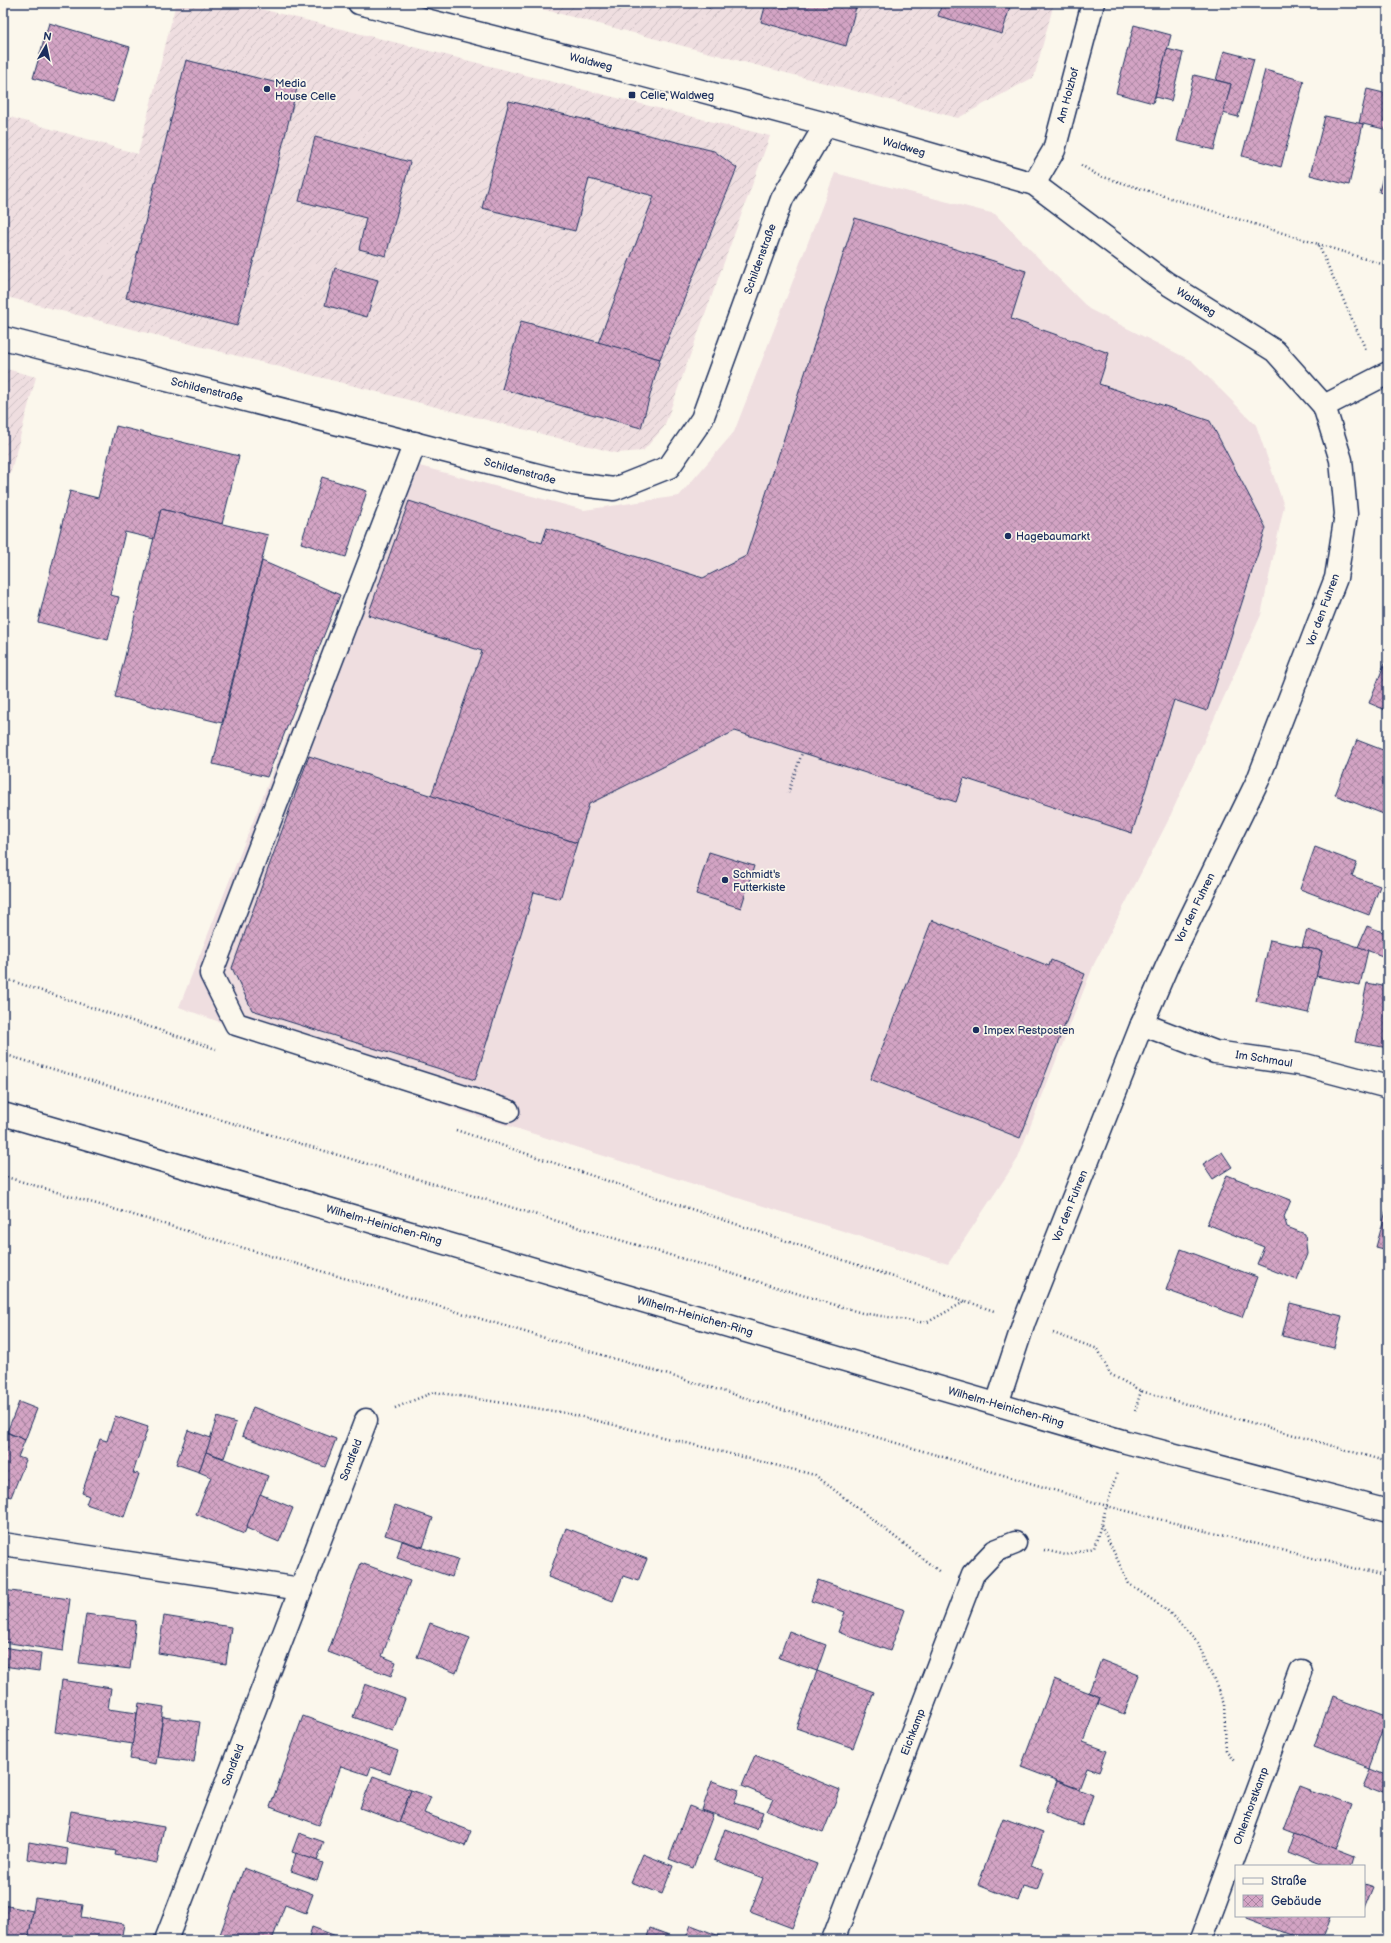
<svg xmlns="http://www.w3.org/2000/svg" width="1391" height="1943" font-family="'Balsamiq Sans',sans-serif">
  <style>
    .built { fill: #efdee0 }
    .industrial { fill: url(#industrial-furrows) }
    .building { fill: url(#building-cross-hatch); stroke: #1b2f5e }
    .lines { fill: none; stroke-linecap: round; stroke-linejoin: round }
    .minor-casing { stroke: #1b2f5e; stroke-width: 25 }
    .major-casing { stroke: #1b2f5e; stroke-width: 25 }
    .path { stroke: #1b2f5e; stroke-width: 2.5; stroke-dasharray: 1 3; stroke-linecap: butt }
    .minor { stroke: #fbf7ec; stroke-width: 22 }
    .major { stroke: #fbf7ec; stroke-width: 22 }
    .poi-dot { fill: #1b2f5e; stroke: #fbf7ec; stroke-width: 1.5 }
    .labels { text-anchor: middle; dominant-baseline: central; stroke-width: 3.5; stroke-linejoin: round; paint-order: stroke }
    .street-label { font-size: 11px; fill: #1b2f5e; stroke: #fbf7ec }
    .poi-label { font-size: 11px; fill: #1b2f5e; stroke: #fbf7ec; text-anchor: start }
  </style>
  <defs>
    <pattern id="industrial-furrows" width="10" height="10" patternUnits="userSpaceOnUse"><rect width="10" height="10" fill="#efdee0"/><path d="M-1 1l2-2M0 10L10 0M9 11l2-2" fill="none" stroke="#ccbfc3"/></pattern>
    <pattern id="building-cross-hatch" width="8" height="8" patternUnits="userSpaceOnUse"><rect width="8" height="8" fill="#d3a4c4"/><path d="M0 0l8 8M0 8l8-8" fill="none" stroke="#aa86a2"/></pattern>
  </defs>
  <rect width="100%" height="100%" fill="#fbf7ec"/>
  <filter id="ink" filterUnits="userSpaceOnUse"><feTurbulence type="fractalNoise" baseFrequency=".025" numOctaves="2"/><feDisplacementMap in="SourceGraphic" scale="8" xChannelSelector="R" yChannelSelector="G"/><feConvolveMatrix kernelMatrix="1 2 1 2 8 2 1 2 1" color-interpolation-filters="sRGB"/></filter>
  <g filter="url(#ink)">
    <polygon class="built" points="835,173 995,214 1089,309 1192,361 1256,425 1284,506 1261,615 1167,823 1094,964 1017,1160 948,1264 464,1112 179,1007 397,460 584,510 679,496 734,432"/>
    <g class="industrial">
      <polygon points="176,3 237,3 770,136 664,427 643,451 616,453 3,296 3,115 138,154"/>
      <polygon points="519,3 1054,3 1034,77 958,118"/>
      <polygon points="3,368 36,377 3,501"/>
    </g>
    <g class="building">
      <polygon points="690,3 712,3 710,8"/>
      <polygon points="766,3 857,3 846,46 761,22"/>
      <polygon points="942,3 1011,3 1002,34 938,16"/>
      <polygon points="49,23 130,47 113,102 33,78"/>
      <polygon points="1134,25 1171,35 1153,103 1116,93"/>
      <polygon points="1167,49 1183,53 1171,101 1155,97"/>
      <polygon points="1224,51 1254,59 1238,117 1223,113 1231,84 1216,80"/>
      <polygon points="186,60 297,88 237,326 126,298"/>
      <polygon points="1265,70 1304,81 1281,167 1242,156"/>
      <polygon points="1194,75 1231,84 1214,150 1177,141"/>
      <polygon points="1367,89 1388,94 1388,130 1359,123"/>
      <polygon points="509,101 714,151 737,168 660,359 598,343 654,196 589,179 575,231 482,208"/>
      <polygon points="1325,116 1363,124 1349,185 1310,175"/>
      <polygon points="315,137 410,162 386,256 359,249 366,218 299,201"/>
      <polygon points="1388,156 1388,195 1379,192"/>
      <polygon points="855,218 1026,271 1011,319 1109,353 1099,384 1210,421 1266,528 1207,711 1174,700 1132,833 964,778 956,802 735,731 589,804 577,843 431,796 482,651 368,615 409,501 542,543 547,528 703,578 746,556"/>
      <polygon points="335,268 378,280 367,317 325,305"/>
      <polygon points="521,321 660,359 641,428 502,389"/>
      <polygon points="116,426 239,456 222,524 161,509 154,539 125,532 110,595 119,597 108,640 38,622 70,491 98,498"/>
      <polygon points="322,477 367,491 346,557 301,543"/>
      <polygon points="161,509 268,535 222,723 115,697"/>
      <polygon points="262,561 340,595 267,777 213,764"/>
      <polygon points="1388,655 1388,711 1369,703"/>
      <polygon points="1357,740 1388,752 1388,811 1386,815 1335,795"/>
      <polygon points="309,756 577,843 560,899 534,892 475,1080 252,1010 232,968"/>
      <polygon points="1315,847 1357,863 1352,876 1380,886 1369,915 1300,889"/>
      <polygon points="709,852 754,866 741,908 696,894"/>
      <polygon points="932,920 1049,966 1051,960 1085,974 1020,1138 870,1079"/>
      <polygon points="1367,926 1388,934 1388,958 1358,947"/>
      <polygon points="1307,930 1368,950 1360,985 1316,976 1322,951 1302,947"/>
      <polygon points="1270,940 1322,951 1308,1013 1256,1001"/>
      <polygon points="1367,983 1388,987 1388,1048 1355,1042"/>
      <polygon points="1222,1152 1232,1167 1213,1179 1203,1164"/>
      <polygon points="1227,1175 1291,1200 1284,1217 1287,1227 1305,1234 1307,1254 1297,1280 1257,1264 1264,1247 1207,1224"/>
      <polygon points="1388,1204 1388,1250 1376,1247"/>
      <polygon points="1181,1249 1257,1277 1242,1317 1166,1290"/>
      <polygon points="1290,1303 1342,1316 1334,1348 1282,1336"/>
      <polygon points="19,1402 37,1409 25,1440 7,1432"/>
      <polygon points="253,1407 336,1439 325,1467 242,1436"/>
      <polygon points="115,1416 148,1427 133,1473 139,1474 124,1517 86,1504 89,1496 82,1493 100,1439 107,1441"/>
      <polygon points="217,1417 236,1423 224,1458 206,1452"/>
      <polygon points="188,1430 211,1438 199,1472 176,1464"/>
      <polygon points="3,1431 25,1440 18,1457 26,1460 11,1497 3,1494"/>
      <polygon points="206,1452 268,1476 244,1534 196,1514 211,1477 199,1472"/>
      <polygon points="260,1494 293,1508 279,1542 246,1528"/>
      <polygon points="395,1505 433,1518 423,1547 385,1535"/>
      <polygon points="566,1528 647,1559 638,1581 623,1576 613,1601 548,1577"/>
      <polygon points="402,1541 458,1559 452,1577 397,1558"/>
      <polygon points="361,1563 410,1581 382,1656 396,1662 391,1676 328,1652"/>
      <polygon points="818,1580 905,1610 890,1651 838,1632 845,1612 811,1601"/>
      <polygon points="3,1590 70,1599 63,1651 3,1642"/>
      <polygon points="86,1614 136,1621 130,1669 79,1663"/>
      <polygon points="164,1616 231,1627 226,1664 158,1653"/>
      <polygon points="430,1623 470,1638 456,1673 417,1657"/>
      <polygon points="789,1631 826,1645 817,1671 779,1658"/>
      <polygon points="3,1647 41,1653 39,1671 3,1666"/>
      <polygon points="1101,1660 1139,1675 1124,1714 1098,1704 1100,1697 1089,1692"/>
      <polygon points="817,1671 874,1692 853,1748 796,1728"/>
      <polygon points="1054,1679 1100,1697 1083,1742 1107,1751 1099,1772 1087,1768 1079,1789 1021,1767"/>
      <polygon points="62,1680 111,1688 108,1709 137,1713 133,1744 55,1732"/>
      <polygon points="365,1684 405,1699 393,1731 353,1717"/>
      <polygon points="1332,1697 1388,1718 1370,1767 1314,1746"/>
      <polygon points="139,1703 164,1707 156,1764 130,1759"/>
      <polygon points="303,1716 398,1751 390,1774 371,1767 368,1775 341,1766 319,1825 270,1807"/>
      <polygon points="163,1717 200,1722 194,1762 157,1757"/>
      <polygon points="755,1755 840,1790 823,1833 767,1811 773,1799 742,1786"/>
      <polygon points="1370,1767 1388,1774 1388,1794 1363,1784"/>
      <polygon points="373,1776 411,1790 399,1822 360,1808"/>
      <polygon points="712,1781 739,1790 734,1803 763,1812 757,1829 702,1810"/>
      <polygon points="1057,1781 1093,1795 1082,1826 1045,1812"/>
      <polygon points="1300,1785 1352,1805 1335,1849 1283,1829"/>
      <polygon points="411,1790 431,1797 424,1813 471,1831 465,1846 399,1822"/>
      <polygon points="689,1806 713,1815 693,1868 669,1859"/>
      <polygon points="71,1811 164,1827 157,1863 115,1855 116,1851 66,1842"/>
      <polygon points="1003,1818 1043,1833 1031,1866 1044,1871 1037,1890 1023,1886 1018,1901 978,1885"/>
      <polygon points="725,1829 817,1864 792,1928 750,1912 763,1878 714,1860"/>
      <polygon points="299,1833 324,1842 317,1861 292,1852"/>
      <polygon points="1294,1833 1354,1856 1351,1866 1320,1866 1287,1853"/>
      <polygon points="29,1842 68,1849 66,1865 27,1859"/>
      <polygon points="296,1853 323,1863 317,1880 291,1871"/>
      <polygon points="643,1854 673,1866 662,1894 631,1882"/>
      <polygon points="244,1868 313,1894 306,1913 285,1905 272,1940 218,1940"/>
      <polygon points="1364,1883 1373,1886 1364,1908"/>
      <polygon points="35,1898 83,1905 81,1917 124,1924 121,1940 28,1940"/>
      <polygon points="3,1905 33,1911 28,1940 3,1940"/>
      <polygon points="1246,1916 1331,1916 1322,1940 1304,1940 1246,1918"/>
      <polygon points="691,1925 730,1940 685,1940"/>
      <polygon points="312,1927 347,1940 308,1940"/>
      <polygon points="650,1928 682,1940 646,1940"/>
    </g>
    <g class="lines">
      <defs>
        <g id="minor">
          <polyline points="359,3 634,73 826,124 1034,184 1165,282 1275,351 1324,406 1341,460 1346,514 1336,578 1258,780 1167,966 1142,1024 1024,1322 997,1404"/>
          <polyline points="1034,184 1054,150 1093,3"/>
          <polyline points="3,338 573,484 614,489 669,467 702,419 782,199 826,124"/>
          <polyline points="1324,406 1388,373"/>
          <polyline points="415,443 211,974 236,1024 508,1111"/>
          <polyline points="1142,1024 1215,1052 1305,1065 1388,1087"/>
          <polyline points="3,1544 301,1589"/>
          <polyline points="166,1940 366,1420"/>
          <polyline points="833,1940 973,1574 995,1551 1015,1543"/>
          <polyline points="1201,1940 1301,1671"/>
        </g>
        <polyline id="major" points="3,1114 1126,1442 1388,1511"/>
      </defs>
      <use href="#minor" class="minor-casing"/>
      <use href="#major" class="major-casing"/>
      <g class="path">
        <polyline points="1081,165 1097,175 1318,244 1366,350"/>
        <polyline points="1318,244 1388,266"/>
        <polyline points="788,793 802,753"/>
        <polyline points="3,978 216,1049"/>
        <polyline points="3,1054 862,1313 926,1323 966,1301 994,1311"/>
        <polyline points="456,1130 965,1301"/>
        <polyline points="3,1176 1107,1506 1388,1577"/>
        <polyline points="1053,1333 1098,1349 1110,1374 1141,1391 1388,1462"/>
        <polyline points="395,1408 434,1392 566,1413 815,1475 940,1572"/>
        <polyline points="1135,1411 1141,1391"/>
        <polyline points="1101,1525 1129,1584 1167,1610 1198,1643 1224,1704 1226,1750 1234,1760"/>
        <polyline points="1044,1550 1066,1555 1094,1548 1117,1472"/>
      </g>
      <use href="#minor" class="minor"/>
      <use href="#major" class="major"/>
    </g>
  </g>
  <g class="poi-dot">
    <circle cx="267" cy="89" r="4"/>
    <rect x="628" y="91" width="8" height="8" rx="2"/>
    <circle cx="1008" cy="536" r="4"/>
    <circle cx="725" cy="880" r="4"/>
    <circle cx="976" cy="1030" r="4"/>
  </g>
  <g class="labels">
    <g class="street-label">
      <text transform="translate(591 62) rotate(14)">Waldweg</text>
      <text transform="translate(1068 95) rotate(-75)">Am Holzhof</text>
      <text transform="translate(904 147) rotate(16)">Waldweg</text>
      <text transform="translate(760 259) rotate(-70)">Schildenstraße</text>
      <text transform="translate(1196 302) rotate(32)">Waldweg</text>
      <text transform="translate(207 390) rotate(14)">Schildenstraße</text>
      <text transform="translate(520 471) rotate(15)">Schildenstraße</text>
      <text transform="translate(1323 610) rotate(-70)">Vor den Fuhren</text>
      <text transform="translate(1195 908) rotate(-64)">Vor den Fuhren</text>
      <text transform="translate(1264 1059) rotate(9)">Im Schmaul</text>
      <text transform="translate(1070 1206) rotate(-68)">Vor den Fuhren</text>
      <text transform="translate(384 1225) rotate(16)">Wilhelm-Heinichen-Ring</text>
      <text transform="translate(695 1316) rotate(16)">Wilhelm-Heinichen-Ring</text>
      <text transform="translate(1006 1407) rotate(16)">Wilhelm-Heinichen-Ring</text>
      <text transform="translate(351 1460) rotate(-69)">Sandfeld</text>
      <text transform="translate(913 1732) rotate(-69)">Eichkamp</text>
      <text transform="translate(233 1765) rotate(-69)">Sandfeld</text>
      <text transform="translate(1251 1806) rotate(-70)">Ohlenhorstkamp</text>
    </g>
    <g class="poi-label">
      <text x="275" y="83">Media<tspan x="275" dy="13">House Celle</tspan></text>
      <text x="640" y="95">Celle, Waldweg</text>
      <text x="1016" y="536">Hagebaumarkt</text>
      <text x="733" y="874">Schmidt's<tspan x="733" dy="13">Futterkiste</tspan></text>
      <text x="984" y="1030">Impex Restposten</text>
    </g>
  </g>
  <rect width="1391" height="1943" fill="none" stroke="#fbf7ec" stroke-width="16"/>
  <rect x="8" y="8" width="1375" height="1927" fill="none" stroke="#1b2f5e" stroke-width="1.5" filter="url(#ink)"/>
  <rect x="1235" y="1865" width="130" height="52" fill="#fbf7ec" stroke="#a1a7b3"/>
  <rect x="1243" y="1878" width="20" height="6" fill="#fbf7ec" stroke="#a1a7b3"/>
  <text x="1271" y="1885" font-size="12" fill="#1b2f5e">Straße</text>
  <rect x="1243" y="1895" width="20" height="12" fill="url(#building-cross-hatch)" stroke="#a1a7b3"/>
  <text x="1271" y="1905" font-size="12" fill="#1b2f5e">Gebäude</text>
  <g transform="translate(46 46) rotate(9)" stroke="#fbf7ec" stroke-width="3" paint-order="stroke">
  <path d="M0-3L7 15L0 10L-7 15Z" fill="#1b2f5e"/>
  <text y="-6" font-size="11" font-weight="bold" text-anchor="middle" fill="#1b2f5e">N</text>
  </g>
</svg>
